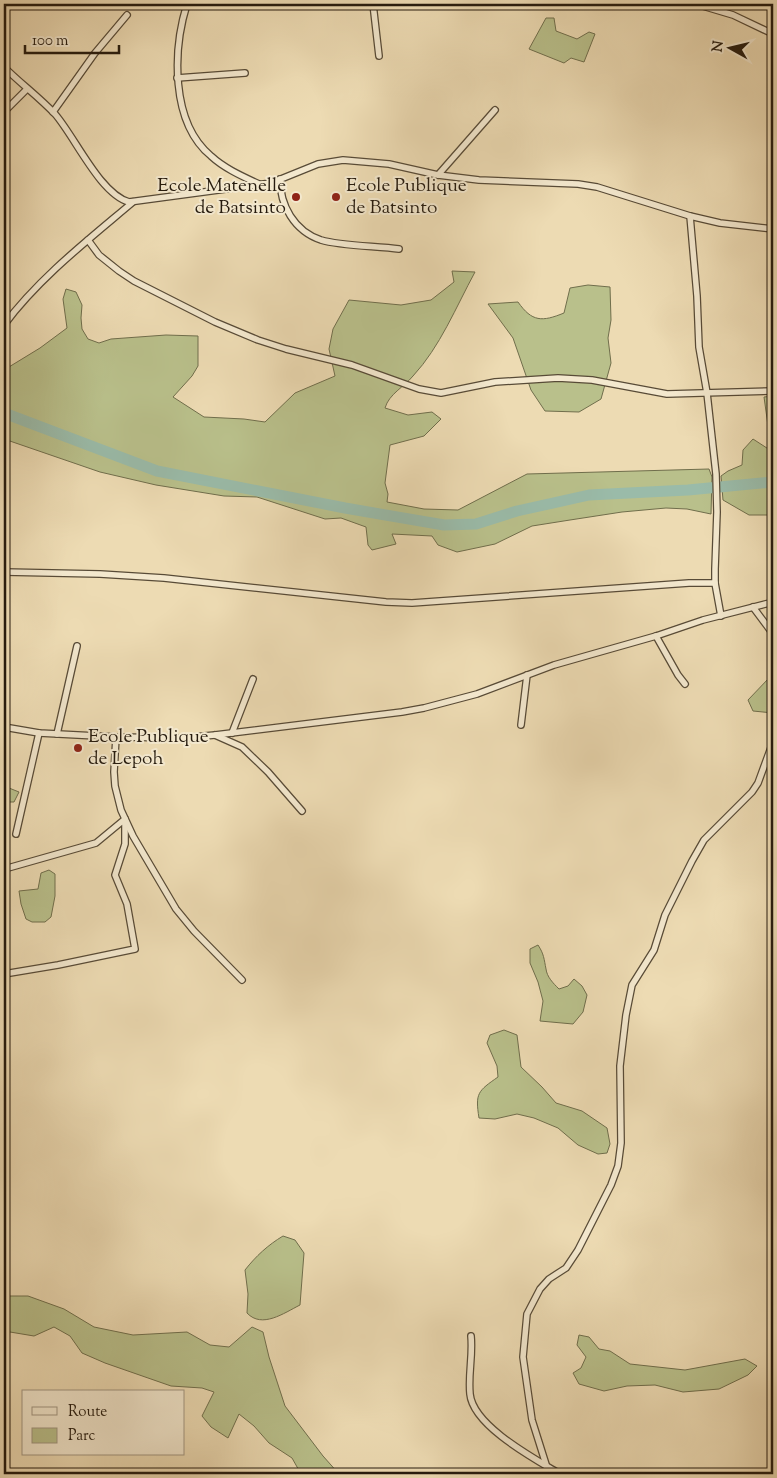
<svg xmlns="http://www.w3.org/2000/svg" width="777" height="1478" font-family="'Sorts Mill Goudy',serif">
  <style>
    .green { fill: #b9c08b; stroke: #706e4c }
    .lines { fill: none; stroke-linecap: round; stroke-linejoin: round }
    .river { stroke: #9abba9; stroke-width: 11 }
    .minor-casing { stroke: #584b37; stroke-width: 8 }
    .minor { stroke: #f3e8ce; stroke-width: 5.5 }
    .poi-dot { fill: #8f2418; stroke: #f3e8ce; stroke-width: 2 }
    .labels { text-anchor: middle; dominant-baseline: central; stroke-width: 4; stroke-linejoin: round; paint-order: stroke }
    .poi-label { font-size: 19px; fill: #261b0e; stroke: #f3e8ce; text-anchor: start }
  </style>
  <rect width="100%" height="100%" fill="#eddbb3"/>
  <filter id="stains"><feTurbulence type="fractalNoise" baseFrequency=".004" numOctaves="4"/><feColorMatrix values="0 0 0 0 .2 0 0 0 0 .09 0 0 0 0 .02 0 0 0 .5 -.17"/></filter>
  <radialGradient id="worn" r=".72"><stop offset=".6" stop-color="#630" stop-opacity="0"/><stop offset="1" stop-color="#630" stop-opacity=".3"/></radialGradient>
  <g class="green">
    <polygon points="546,18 554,18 556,31 577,39 589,32 595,34 584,62 571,58 564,63 529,49"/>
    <path d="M452,271l23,1c-19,35 -35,75 -62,104 -9,11 -24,18 -28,32l23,7 24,-3 9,7 -17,17 -34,9 -5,38 3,11 -1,8 37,7 34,1 69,-36 182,-5 3,8 -1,37 -24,-5 -21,-1 -44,4 -52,8 -38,6 -37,18 -38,8 -19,-7 -6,-9 -40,-2 4,10 -24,6 -4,-5 -2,-18 -25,-9 -16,1 -68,-22 -33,-1 -68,-11 -56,-13 -96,-33v-69l36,-22 27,-20 -4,-29 3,-10 10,3 6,13 -1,13 1,11 6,10 11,4 12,-4 55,-4 32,1v30l-6,10 -19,21 31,20 40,2 21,3 30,-29 40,-17 -6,-27 4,-20 16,-29 52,5 30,-5 23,-18z"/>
    <path d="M588,285l22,2 1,33 -3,18 3,25 -10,36 -22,13 -34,-1 -14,-21 -18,-52 -25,-34 30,-2c14,20 24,20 46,11l6,-25z"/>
    <polygon points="773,396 773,440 770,440 764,397"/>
    <polygon points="753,439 773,452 773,514 771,515 749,515 723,500 721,476 728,471 742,465 743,450"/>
    <polygon points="773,662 773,713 753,711 748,700 769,678"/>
    <polygon points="4,786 19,792 14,802 4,802"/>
    <polygon points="49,870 55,874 55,896 51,917 45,922 32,922 26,919 21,904 19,891 38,889 41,873"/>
    <path d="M538,945c6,9 6,14 8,24 1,8 7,14 13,20l9,-3 6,-7 8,7 5,9 -4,17 -10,12 -33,-3 3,-20 -5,-19 -8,-19v-14z"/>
    <path d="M504,1030l13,5 4,32 21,20 14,16 26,8 25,17 3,16 -3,9 -9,1 -20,-9 -20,-17 -24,-10 -17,-4 -22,5 -16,-1c-4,-25 -1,-27 19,-41l-1,-11 -10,-23 3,-8z"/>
    <path d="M283,1236l12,4 9,13 -4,52c-16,8 -38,24 -53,8l1,-19 -3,-24c11,-14 23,-25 38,-34z"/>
    <polygon points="4,1296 28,1296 64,1309 94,1327 133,1335 187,1332 210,1345 229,1347 252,1327 263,1332 269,1357 285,1406 323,1456 339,1474 301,1474 292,1458 269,1443 254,1426 239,1414 228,1438 211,1427 202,1416 214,1392 202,1388 171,1386 105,1363 82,1353 70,1336 54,1327 34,1336 4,1331"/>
    <polygon points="579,1335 589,1337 599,1349 610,1351 630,1364 685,1370 745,1359 757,1366 748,1375 719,1389 683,1392 655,1385 627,1386 604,1391 579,1384 573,1373 581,1368 586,1357 577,1345"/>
  </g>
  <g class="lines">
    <polyline class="river" points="4,413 157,471 345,508 444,525 476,524 517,511 589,495 688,490 773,482"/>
    <defs>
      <g id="minor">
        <path d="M187,4c-14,45 -17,118 24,152 14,13 33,21 50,29"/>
        <polyline points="373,4 379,56"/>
        <polyline points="696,4 733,15 773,34"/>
        <path d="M4,67c16,16 35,30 51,47 20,23 45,80 74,88l142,-19 47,-19 25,-4 46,4 49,11 41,5 99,4 19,3 93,29 30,7 53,6"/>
        <polyline points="177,78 245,73"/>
        <polyline points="4,112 27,89"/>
        <polyline points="53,112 95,53 127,15"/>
        <polyline points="438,175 495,110"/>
        <path d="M280,179c0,26 14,52 41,61 20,6 56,6 78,9"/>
        <polyline points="690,216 697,296 699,347 707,393 716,474 717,512 715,569 715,583 721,616"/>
        <polyline points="88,240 99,255 119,271 134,281 215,322 258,340 286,349 352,365 419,389 441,393 495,382 558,378 592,380 667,394 773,391"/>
        <path d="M4,325c35,-47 84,-85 129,-123"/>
        <polyline points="4,572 100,574 164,578 386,602 412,603 689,583 715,583"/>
        <polyline points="753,607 773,634"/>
        <polyline points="656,636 678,675 685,684"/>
        <polyline points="521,725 527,675"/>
        <polyline points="4,727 39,733 116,737 183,738 215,735 402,712 424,708 477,694 554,665 656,636 703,620 773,602"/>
        <polyline points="232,733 253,679"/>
        <polyline points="57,734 77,646"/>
        <polyline points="215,735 242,747 268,772 302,811"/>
        <polyline points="116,737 114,772 115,786 121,810 133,836 176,909 194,931 242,980"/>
        <polyline points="16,834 39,733"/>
        <polyline points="4,974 58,965 135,949 127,904 115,875 125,844 125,819 96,843 8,868"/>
        <path d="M471,1336c2,20 -3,38 -1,58 3,32 65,65 90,80"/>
        <polyline points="549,1474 532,1420 523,1357 527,1314 540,1289 549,1279 566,1268 578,1250 611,1185 618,1166 621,1143 620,1066 626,1015 632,985 654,950 665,915 692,861 704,840 752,792 758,783 773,742"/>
      </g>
    </defs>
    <use href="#minor" class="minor-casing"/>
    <use href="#minor" class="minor"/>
  </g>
  <g class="poi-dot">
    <circle cx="296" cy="197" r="5"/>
    <circle cx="336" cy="197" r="5"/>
    <circle cx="78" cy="748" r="5"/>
  </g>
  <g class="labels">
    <g class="poi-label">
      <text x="286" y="186" text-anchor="end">Ecole Matenelle<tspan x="286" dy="22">de Batsinto</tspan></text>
      <text x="346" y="186">Ecole Publique<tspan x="346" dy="22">de Batsinto</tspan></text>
      <text x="88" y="737">Ecole Publique<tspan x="88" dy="22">de Lepoh</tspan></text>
    </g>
  </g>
  <rect width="777" height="1478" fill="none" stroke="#eddbb3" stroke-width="20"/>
  <rect x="5" y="5" width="767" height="1468" fill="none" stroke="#261b0e" stroke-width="2.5"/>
  <rect x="10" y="10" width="757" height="1458" fill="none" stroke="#261b0e"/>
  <rect x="22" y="1390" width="162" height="65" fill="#f3e8ce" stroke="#a19681"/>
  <rect x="32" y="1407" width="25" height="8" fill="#f3e8ce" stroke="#a19681"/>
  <text x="68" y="1416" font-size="15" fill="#261b0e">Route</text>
  <rect x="32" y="1428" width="25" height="15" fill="#b9c08b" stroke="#a19681"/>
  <text x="68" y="1440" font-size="15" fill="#261b0e">Parc</text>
  <g transform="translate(730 48) rotate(278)" stroke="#f3e8ce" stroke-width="4" paint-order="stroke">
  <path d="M0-4L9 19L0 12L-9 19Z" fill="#261b0e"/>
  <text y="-8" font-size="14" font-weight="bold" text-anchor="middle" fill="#261b0e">N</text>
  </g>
  <path d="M25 45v8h94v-8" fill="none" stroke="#261b0e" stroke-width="2.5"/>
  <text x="32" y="45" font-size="15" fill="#261b0e" stroke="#f3e8ce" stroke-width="4" paint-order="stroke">100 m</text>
  <rect width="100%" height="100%" filter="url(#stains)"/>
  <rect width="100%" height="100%" fill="url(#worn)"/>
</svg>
